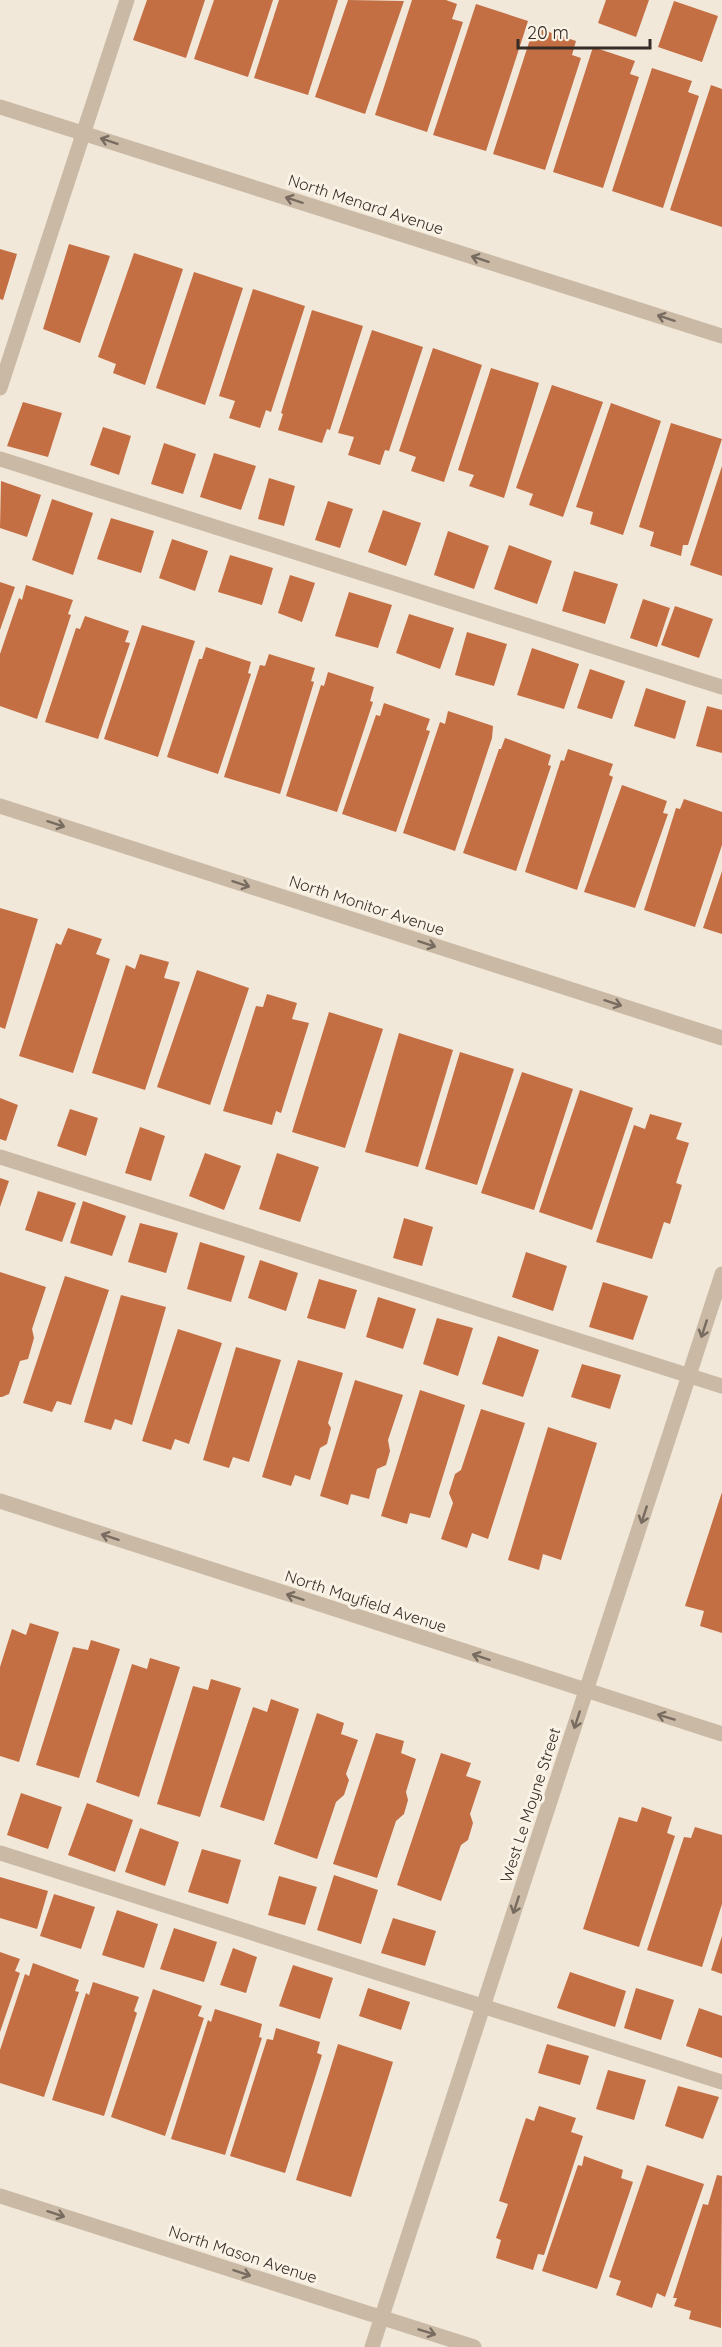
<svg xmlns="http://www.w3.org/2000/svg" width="722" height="2347" font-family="Quicksand,sans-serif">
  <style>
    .building { fill: #c46e44 }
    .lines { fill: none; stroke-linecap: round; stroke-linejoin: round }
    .lane { stroke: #c9b9a5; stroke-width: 15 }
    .street { stroke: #c9b9a5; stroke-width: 15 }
    .oneway { stroke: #786b60 }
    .labels { text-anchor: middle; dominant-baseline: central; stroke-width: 6; stroke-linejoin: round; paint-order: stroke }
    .street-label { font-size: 16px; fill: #352c27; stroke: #f9f2e5 }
  </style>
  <rect width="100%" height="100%" fill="#f1e8d9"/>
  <g class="building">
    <polygon points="147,0 205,0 186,58 133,40"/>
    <polygon points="214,0 273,0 248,77 194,59"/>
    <polygon points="279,0 338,0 308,95 254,78"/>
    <polygon points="348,0 404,1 365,114 315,97"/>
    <polygon points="412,0 446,0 457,4 452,19 463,22 427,132 375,115"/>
    <polygon points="606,0 649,0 636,37 598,23"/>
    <polygon points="674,1 718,16 702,62 658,47"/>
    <polygon points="476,4 528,21 486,151 433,135"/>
    <polygon points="534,27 576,41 572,55 581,58 545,170 493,154"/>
    <polygon points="593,47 635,61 630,74 639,77 603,188 553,172"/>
    <polygon points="652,68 692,81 688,92 699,96 663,208 612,191"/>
    <polygon points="711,85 722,89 722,227 670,210"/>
    <polygon points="69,244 110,256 80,343 43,329"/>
    <polygon points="0,249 17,254 3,300 0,299"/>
    <polygon points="134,253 183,269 145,385 113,373 116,364 98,357"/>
    <polygon points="194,272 243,288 205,405 156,388"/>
    <polygon points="253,289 305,306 271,412 266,410 260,428 229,418 235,401 219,396"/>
    <polygon points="312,310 363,326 330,430 327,429 322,443 278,430 283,414 281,413"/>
    <polygon points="372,330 423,347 389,451 385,450 380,465 348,455 354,437 338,433"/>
    <polygon points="433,348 482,365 444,482 411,471 416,457 399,451"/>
    <polygon points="491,368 539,383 504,498 469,486 474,475 458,470"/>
    <polygon points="552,385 603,402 563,517 529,505 533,494 516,488"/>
    <polygon points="23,402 62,413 48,457 7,446"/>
    <polygon points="611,403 661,421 623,535 590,524 593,512 576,507"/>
    <polygon points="671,423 722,439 688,545 683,545 681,556 650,546 654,532 639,527"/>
    <polygon points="103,427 131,436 119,475 90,465"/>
    <polygon points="164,443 196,454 183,494 151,484"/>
    <polygon points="214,453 256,466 241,510 200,497"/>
    <polygon points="722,466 722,576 690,565"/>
    <polygon points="269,478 295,486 284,526 258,519"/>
    <polygon points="1,481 41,495 27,537 0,528"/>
    <polygon points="52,499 93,513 73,575 32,560"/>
    <polygon points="328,501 353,509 340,548 315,540"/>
    <polygon points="383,510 421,523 406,566 368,552"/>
    <polygon points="111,518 154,531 141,573 97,559"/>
    <polygon points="448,531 489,546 474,589 434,575"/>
    <polygon points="172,539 208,551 195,591 159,578"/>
    <polygon points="509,545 552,561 537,604 494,589"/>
    <polygon points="230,555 273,568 262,605 218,592"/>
    <polygon points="574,571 618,584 605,624 562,611"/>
    <polygon points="290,575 315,583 302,622 278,613"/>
    <polygon points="0,582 15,587 0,630"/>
    <polygon points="26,585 73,600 68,614 71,615 37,719 0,706 0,654 19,598 22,600"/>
    <polygon points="349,592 392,605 378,648 335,636"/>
    <polygon points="643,599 670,608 657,647 630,638"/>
    <polygon points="675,606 713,619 699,658 661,645"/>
    <polygon points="409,614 454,628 440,669 396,653"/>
    <polygon points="85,616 129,631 125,642 130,643 98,739 45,722 76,628 80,629"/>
    <polygon points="142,625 195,641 158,757 104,739"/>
    <polygon points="467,632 507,644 494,686 455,675"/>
    <polygon points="206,647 251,662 248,673 251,674 218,774 167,757 199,659 202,659"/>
    <polygon points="532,648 579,664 564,709 517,695"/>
    <polygon points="269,654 315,668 311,681 314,682 280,794 224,777 260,665 265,666"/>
    <polygon points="590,669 625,681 612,719 577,708"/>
    <polygon points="328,672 374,687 370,701 373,702 337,812 286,796 321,685 324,686"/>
    <polygon points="646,688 686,701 675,739 634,726"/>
    <polygon points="384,703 430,719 426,730 430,731 396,832 342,814 376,715 380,716"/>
    <polygon points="707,706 722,710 722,753 696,746"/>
    <polygon points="448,711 493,726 492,738 455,851 403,833 440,722 445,724"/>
    <polygon points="505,738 551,755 548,765 551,766 516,871 463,853 499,749 501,749"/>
    <polygon points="568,749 613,764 609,775 613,777 577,890 525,872 561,760 564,761"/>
    <polygon points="622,785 667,801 663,813 668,814 635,908 584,892"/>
    <polygon points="684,799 722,812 722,845 695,927 644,910 676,808 680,809"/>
    <polygon points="722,871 722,934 703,928"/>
    <polygon points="0,908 38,919 5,1029 0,1027"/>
    <polygon points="68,928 102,939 96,954 110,959 73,1073 19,1056 56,943 61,945"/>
    <polygon points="140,954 169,962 164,978 180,982 145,1090 92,1073 126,965 135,969"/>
    <polygon points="197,970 249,988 210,1105 157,1087"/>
    <polygon points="267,994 297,1003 292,1019 309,1023 281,1113 276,1111 272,1125 223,1111 256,1006 263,1007"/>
    <polygon points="329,1012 383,1029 345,1148 292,1132"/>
    <polygon points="399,1033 453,1050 418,1167 365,1152"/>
    <polygon points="460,1052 514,1069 477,1185 425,1169"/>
    <polygon points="522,1072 573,1089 534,1210 481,1193"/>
    <polygon points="580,1090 633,1108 592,1230 539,1212"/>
    <polygon points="0,1098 18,1105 6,1141 0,1139"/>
    <polygon points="70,1109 98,1118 86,1156 57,1146"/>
    <polygon points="650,1114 682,1123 676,1139 689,1143 676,1183 682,1185 670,1224 664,1222 652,1259 596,1242 634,1125 645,1129"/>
    <polygon points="140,1127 165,1136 151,1181 125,1173"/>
    <polygon points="205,1153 241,1166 224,1210 189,1196"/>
    <polygon points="277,1153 319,1167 300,1222 259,1209"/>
    <polygon points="0,1178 9,1181 0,1207"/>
    <polygon points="38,1191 76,1203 62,1242 25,1230"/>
    <polygon points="83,1201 126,1216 112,1256 70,1243"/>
    <polygon points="404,1218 433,1227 422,1266 393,1258"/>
    <polygon points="140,1223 178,1233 166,1273 128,1262"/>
    <polygon points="200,1242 245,1256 231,1302 187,1289"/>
    <polygon points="526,1252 567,1266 553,1311 512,1297"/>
    <polygon points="260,1260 298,1273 286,1311 248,1298"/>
    <polygon points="0,1272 46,1287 32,1329 34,1338 28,1359 20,1361 9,1394 2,1397 0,1397"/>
    <polygon points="65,1276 109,1290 71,1405 57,1401 52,1412 23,1403"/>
    <polygon points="319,1279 357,1290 345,1329 307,1318"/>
    <polygon points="603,1282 648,1296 633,1340 589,1327"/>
    <polygon points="121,1295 166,1307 132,1425 115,1419 111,1430 84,1422"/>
    <polygon points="378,1297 416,1309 403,1349 366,1337"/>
    <polygon points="437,1318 473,1328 458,1376 423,1364"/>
    <polygon points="178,1329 222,1343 189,1444 175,1439 171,1450 142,1441"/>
    <polygon points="498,1336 539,1350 523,1397 482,1384"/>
    <polygon points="236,1347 281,1360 249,1462 233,1457 229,1468 203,1460"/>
    <polygon points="298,1360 343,1373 328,1423 331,1428 327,1444 320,1448 310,1480 295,1475 291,1486 262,1477"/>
    <polygon points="582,1364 621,1375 610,1409 571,1397"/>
    <polygon points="355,1380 403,1395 388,1440 390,1451 386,1465 377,1469 369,1499 351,1494 348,1505 320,1496"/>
    <polygon points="420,1390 465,1405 430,1518 410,1513 407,1524 381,1516"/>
    <polygon points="481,1409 525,1423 488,1539 472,1533 467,1548 441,1539 453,1503 449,1493 455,1474 461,1470"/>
    <polygon points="548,1427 597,1443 561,1560 543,1554 539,1570 508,1560"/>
    <polygon points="722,1492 722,1633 700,1626 704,1611 685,1606"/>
    <polygon points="30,1623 59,1632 19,1762 0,1756 0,1667 12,1629 26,1635"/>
    <polygon points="91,1640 120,1649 79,1778 36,1765 73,1647 88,1650"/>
    <polygon points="150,1658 180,1667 139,1797 96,1782 132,1664 147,1669"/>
    <polygon points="211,1679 241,1688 200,1817 157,1804 193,1686 208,1690"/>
    <polygon points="271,1699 299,1709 264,1821 220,1807 253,1707 267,1712"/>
    <polygon points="317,1713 344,1723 341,1734 358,1740 346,1774 349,1780 344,1795 336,1802 317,1859 274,1844"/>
    <polygon points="376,1733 404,1741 401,1753 416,1759 406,1792 408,1800 404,1814 396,1821 377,1878 333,1864"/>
    <polygon points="441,1753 471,1763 466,1776 481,1781 470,1814 473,1823 468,1840 461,1845 441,1901 397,1885"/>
    <polygon points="21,1793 62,1807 48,1849 7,1835"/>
    <polygon points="87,1803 133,1820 115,1872 68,1855"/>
    <polygon points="642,1807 672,1817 667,1833 675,1836 639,1947 583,1929 619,1817 637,1822"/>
    <polygon points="695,1827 722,1835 722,1904 702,1967 647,1950 684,1837 691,1838"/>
    <polygon points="140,1828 179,1842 165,1886 125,1872"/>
    <polygon points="202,1849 241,1860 228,1904 188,1892"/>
    <polygon points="334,1875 378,1890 361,1944 317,1930"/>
    <polygon points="279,1876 317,1887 305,1925 268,1915"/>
    <polygon points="0,1877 48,1891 37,1929 0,1918"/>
    <polygon points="54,1894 95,1907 81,1949 40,1936"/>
    <polygon points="117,1910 158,1924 144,1968 102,1955"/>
    <polygon points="393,1918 436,1931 425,1966 381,1953"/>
    <polygon points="174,1928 217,1942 204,1982 160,1969"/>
    <polygon points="722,1936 722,1974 711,1970"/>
    <polygon points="233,1948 257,1957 246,1993 220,1985"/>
    <polygon points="0,1952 20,1959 15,1971 20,1973 0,2032"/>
    <polygon points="33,1963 79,1980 75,1991 79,1992 44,2097 0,2083 0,2050 25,1974 29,1976"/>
    <polygon points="293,1965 333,1978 320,2019 279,2006"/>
    <polygon points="570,1972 626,1991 615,2027 557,2008"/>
    <polygon points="93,1982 139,1997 134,2011 137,2013 104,2116 52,2100 86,1993 89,1995"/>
    <polygon points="368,1988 410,2002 401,2030 359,2016"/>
    <polygon points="636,1988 674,2000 661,2040 624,2028"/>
    <polygon points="153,1989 202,2006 198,2016 204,2018 165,2136 111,2117"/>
    <polygon points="699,2008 722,2016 722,2058 686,2046"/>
    <polygon points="215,2009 262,2024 259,2037 262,2038 225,2155 171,2139 208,2020 211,2022"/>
    <polygon points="276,2028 320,2042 317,2053 322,2055 285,2173 230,2156 267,2039 273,2040"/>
    <polygon points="338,2044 393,2062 351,2197 296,2180"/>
    <polygon points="547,2044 589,2056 580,2085 538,2073"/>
    <polygon points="608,2070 646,2080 634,2120 596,2109"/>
    <polygon points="678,2086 719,2097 703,2139 665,2126"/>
    <polygon points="539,2106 576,2118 571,2132 583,2136 544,2255 538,2254 533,2270 496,2258 501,2240 496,2238 508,2204 499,2201 526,2118 534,2121"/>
    <polygon points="584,2156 623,2170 621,2178 633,2182 597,2289 542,2271 578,2165 582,2166"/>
    <polygon points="647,2165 704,2184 665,2297 657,2293 652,2308 616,2295 621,2281 609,2277"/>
    <polygon points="717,2175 722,2176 721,2328 689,2319 691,2311 674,2306 677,2298 673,2298 703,2204 708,2205"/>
  </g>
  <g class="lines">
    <g class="lane">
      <polyline points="0,388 127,0"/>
      <polyline points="0,459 722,687"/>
      <polyline points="0,1157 722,1386"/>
      <polyline points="0,1853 722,2082"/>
    </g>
    <g class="street">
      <polyline points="0,107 722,336"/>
      <polyline points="0,806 722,1038"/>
      <polyline points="0,1501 722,1734"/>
      <polyline points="0,2196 474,2347"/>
      <polyline points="372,2347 722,1274"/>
    </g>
  </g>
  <defs><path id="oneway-shaft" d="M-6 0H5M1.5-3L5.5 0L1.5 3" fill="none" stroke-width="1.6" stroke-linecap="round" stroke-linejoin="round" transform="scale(1.5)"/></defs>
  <g class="oneway">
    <use href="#oneway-shaft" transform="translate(109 141) rotate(-162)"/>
    <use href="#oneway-shaft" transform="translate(294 200) rotate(-162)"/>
    <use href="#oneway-shaft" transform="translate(480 259) rotate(-162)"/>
    <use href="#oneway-shaft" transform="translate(666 318) rotate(-162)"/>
    <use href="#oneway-shaft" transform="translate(56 824) rotate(18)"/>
    <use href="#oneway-shaft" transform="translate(241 884) rotate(18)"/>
    <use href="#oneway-shaft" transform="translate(427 944) rotate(18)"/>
    <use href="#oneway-shaft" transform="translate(613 1003) rotate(18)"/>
    <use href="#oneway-shaft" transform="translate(704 1329) rotate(108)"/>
    <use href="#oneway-shaft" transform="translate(644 1515) rotate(108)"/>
    <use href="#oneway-shaft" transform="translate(110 1537) rotate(-162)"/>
    <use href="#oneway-shaft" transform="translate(295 1597) rotate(-162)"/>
    <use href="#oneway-shaft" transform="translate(481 1657) rotate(-162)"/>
    <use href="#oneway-shaft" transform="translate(666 1717) rotate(-163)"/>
    <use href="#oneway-shaft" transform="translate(577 1720) rotate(108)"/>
    <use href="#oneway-shaft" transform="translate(516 1905) rotate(108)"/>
    <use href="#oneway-shaft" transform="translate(56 2214) rotate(18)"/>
    <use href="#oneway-shaft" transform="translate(242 2273) rotate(18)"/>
    <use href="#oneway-shaft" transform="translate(427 2332) rotate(17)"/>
  </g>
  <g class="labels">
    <g class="street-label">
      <text transform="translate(366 204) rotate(18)">North Menard Avenue</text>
      <text transform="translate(367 905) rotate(18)">North Monitor Avenue</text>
      <text transform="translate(366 1601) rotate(18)">North Mayfield Avenue</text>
      <text transform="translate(530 1805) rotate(-72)">West Le Moyne Street</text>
      <text transform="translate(243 2254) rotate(18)">North Mason Avenue</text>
    </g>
  </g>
  <path d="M518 39v9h132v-9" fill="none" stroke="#352c27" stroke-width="3"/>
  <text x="527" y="39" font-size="18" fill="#352c27" stroke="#f9f2e5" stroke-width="4.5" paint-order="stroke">20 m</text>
</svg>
